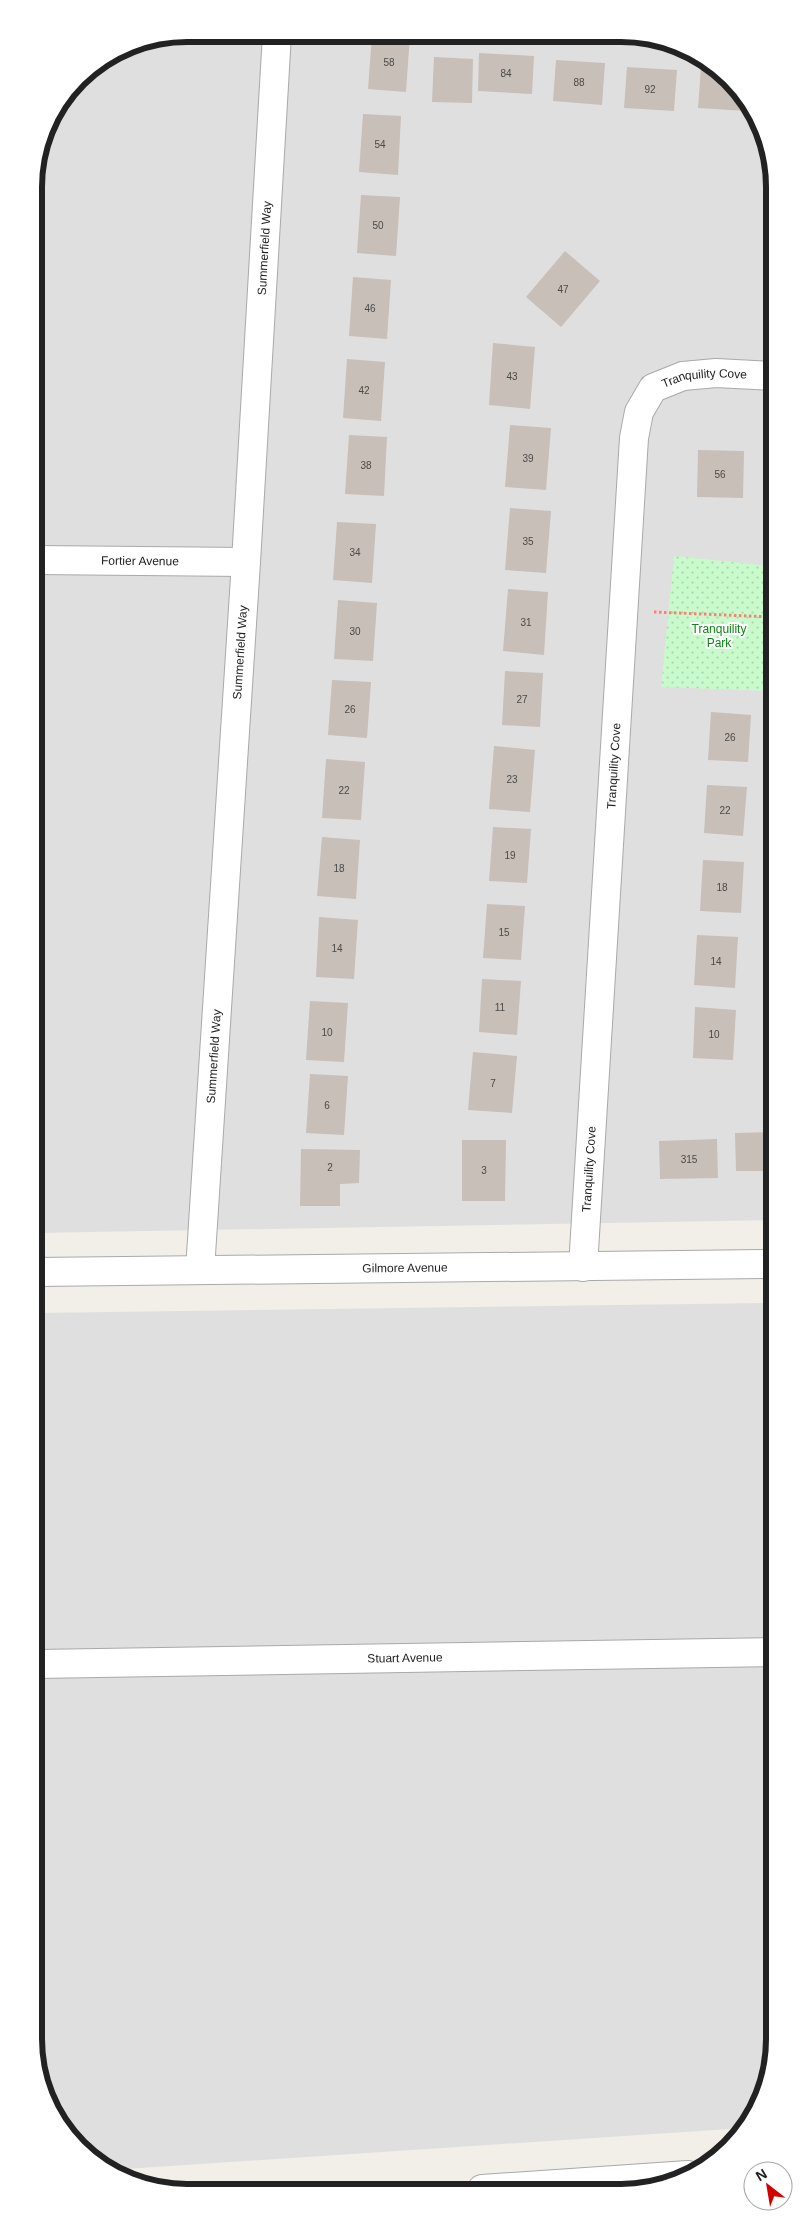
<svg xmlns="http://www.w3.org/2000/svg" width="808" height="2226" font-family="Helvetica,sans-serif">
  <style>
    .residential { fill: #e0dfdf }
    .park { fill: url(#park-dots) }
    .building { fill: #c7bfb8 }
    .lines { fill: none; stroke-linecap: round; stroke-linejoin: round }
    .minor-casing { stroke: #a9a9a9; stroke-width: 30 }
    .tertiary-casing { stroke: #a9a9a9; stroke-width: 30 }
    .path { stroke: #fa8072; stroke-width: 3; stroke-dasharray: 2.5 2.5; stroke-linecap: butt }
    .minor { stroke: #fff; stroke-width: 28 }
    .tertiary { stroke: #fff; stroke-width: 28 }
    .labels { text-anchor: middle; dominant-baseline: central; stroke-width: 4; stroke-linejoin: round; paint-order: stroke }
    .number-label { font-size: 10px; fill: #4b4948 }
    .street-label { font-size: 12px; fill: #222; stroke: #fff }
    .park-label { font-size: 12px; fill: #0c8416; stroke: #fff }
    .rim { fill: none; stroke: #222; stroke-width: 6 }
  </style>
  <defs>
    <pattern id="park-dots" width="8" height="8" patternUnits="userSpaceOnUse" patternTransform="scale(1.25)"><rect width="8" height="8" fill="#c8facc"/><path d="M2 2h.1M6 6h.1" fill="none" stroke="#acd6af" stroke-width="1.8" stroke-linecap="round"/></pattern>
  </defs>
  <rect width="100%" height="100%" fill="#f2efe9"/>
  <g class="residential">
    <polygon points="187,34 651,37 697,54 730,79 758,119 771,157 773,1220 36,1233 34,177 49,120 86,72 129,45"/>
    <polygon points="773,1303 774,2049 763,2097 744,2128 110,2170 79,2148 54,2115 37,2069 36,1313"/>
  </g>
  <polygon class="park" points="674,556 772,566 772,691 661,687"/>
  <g class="building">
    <polygon points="372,35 410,35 406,92 368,89"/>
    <polygon points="479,53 534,56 532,94 478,91"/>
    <polygon points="434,57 473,59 472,103 432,102"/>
    <polygon points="556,60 605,63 602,105 553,101"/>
    <polygon points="627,67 677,70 674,111 624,108"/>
    <polygon points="701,67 715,68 730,79 747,104 747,111 698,108"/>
    <polygon points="363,114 401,116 398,175 359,172"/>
    <polygon points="361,195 400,197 396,256 357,253"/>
    <polygon points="565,251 600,281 561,327 526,297"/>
    <polygon points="353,277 391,280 387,339 349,336"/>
    <polygon points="493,343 535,347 530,409 489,405"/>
    <polygon points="347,359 385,362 381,421 343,418"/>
    <polygon points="510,425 551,428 546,490 505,487"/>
    <polygon points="349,435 387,437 384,496 345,494"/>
    <polygon points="698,450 744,451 743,498 697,497"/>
    <polygon points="510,508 551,511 546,573 505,570"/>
    <polygon points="337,522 376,524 372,583 333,580"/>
    <polygon points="508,589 548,592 544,655 503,651"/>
    <polygon points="338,600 377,603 373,661 334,659"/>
    <polygon points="505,671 543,673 540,727 502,725"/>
    <polygon points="332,680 371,682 367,738 328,735"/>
    <polygon points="711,712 751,715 748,762 708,760"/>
    <polygon points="494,746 535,750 530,812 489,809"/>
    <polygon points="326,759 365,762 361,820 322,818"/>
    <polygon points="707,785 747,787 743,836 704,833"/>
    <polygon points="493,827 531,829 527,883 489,881"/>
    <polygon points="322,837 360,840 356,899 317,896"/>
    <polygon points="703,860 744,862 741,913 700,911"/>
    <polygon points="487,904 525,906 521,960 483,958"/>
    <polygon points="319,917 358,920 354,979 316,977"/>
    <polygon points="697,935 738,937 735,988 694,985"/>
    <polygon points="482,979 521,981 517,1035 479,1032"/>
    <polygon points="310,1001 348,1003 344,1062 306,1060"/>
    <polygon points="695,1007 736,1010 733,1060 693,1058"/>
    <polygon points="473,1052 517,1056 512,1113 468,1110"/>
    <polygon points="310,1074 348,1076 344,1135 306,1133"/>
    <polygon points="773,1132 773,1171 736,1171 735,1133"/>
    <polygon points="717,1139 718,1178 660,1179 659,1141"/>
    <polygon points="462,1140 506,1140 505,1201 462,1201"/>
    <polygon points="301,1149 360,1150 359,1183 340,1184 340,1206 300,1206"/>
  </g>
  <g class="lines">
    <defs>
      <g id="minor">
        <path id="s1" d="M35,560l211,2"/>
        <path id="s2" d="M583,1267l51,-829 5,-26 14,-24 30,-12 33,-3 56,3"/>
        <path id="s3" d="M200,1270l46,-708 31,-528"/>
        <path id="s4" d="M36,1664l737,-12"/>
        <polyline points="482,2189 688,2175"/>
      </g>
      <g id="tertiary">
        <path id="s5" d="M36,1272l737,-8"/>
      </g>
    </defs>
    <use href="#minor" class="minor-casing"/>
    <use href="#tertiary" class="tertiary-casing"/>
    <polyline class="path" points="654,612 772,617"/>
    <use href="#minor" class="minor"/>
    <use href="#tertiary" class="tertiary"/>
  </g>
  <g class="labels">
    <g class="number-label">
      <text x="389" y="62">58</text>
      <text x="506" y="73">84</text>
      <text x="579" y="82">88</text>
      <text x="650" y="89">92</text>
      <text x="380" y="144">54</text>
      <text x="378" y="225">50</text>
      <text x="563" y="289">47</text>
      <text x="370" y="308">46</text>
      <text x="512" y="376">43</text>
      <text x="364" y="390">42</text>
      <text x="528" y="458">39</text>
      <text x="366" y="465">38</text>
      <text x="720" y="474">56</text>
      <text x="528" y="541">35</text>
      <text x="355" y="552">34</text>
      <text x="526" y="622">31</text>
      <text x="355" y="631">30</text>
      <text x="522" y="699">27</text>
      <text x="350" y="709">26</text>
      <text x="730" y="737">26</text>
      <text x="512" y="779">23</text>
      <text x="344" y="790">22</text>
      <text x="725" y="810">22</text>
      <text x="510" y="855">19</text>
      <text x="339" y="868">18</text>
      <text x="722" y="887">18</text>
      <text x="504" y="932">15</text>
      <text x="337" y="948">14</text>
      <text x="716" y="961">14</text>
      <text x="500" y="1007">11</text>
      <text x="327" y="1032">10</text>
      <text x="714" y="1034">10</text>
      <text x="493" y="1083">7</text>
      <text x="327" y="1105">6</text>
      <text x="689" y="1159">315</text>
      <text x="330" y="1167">2</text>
      <text x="484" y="1170">3</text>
    </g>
    <g class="street-label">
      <text stroke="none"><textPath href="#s3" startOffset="1024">Summerfield Way</textPath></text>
      <text stroke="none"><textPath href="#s2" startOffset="938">Tranquility Cove</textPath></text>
      <text stroke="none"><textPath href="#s1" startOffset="105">Fortier Avenue</textPath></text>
      <text stroke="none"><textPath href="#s3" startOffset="619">Summerfield Way</textPath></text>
      <text stroke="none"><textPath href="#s2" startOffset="502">Tranquility Cove</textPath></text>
      <text stroke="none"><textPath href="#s3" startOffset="214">Summerfield Way</textPath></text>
      <text stroke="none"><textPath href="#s2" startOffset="98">Tranquility Cove</textPath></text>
      <text stroke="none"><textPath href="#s5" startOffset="369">Gilmore Avenue</textPath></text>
      <text stroke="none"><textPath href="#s4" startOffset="369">Stuart Avenue</textPath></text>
    </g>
    <g class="park-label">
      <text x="719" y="629">Tranquility<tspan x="719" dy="14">Park</tspan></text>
    </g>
  </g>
  <path d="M0 0H808V2226H0ZM187 42H621A145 145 0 0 1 766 187V2039A145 145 0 0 1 621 2184H187A145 145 0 0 1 42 2039V187A145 145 0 0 1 187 42Z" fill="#fff" fill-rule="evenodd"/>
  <path class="rim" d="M187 42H621A145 145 0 0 1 766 187V2039A145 145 0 0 1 621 2184H187A145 145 0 0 1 42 2039V187A145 145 0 0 1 187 42Z"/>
  <g transform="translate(768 2186) rotate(329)"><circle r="24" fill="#ffffff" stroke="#a7a7a7"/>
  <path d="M0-4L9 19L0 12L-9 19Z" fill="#d40000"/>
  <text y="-8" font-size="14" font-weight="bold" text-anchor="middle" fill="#222222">N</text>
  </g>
</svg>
